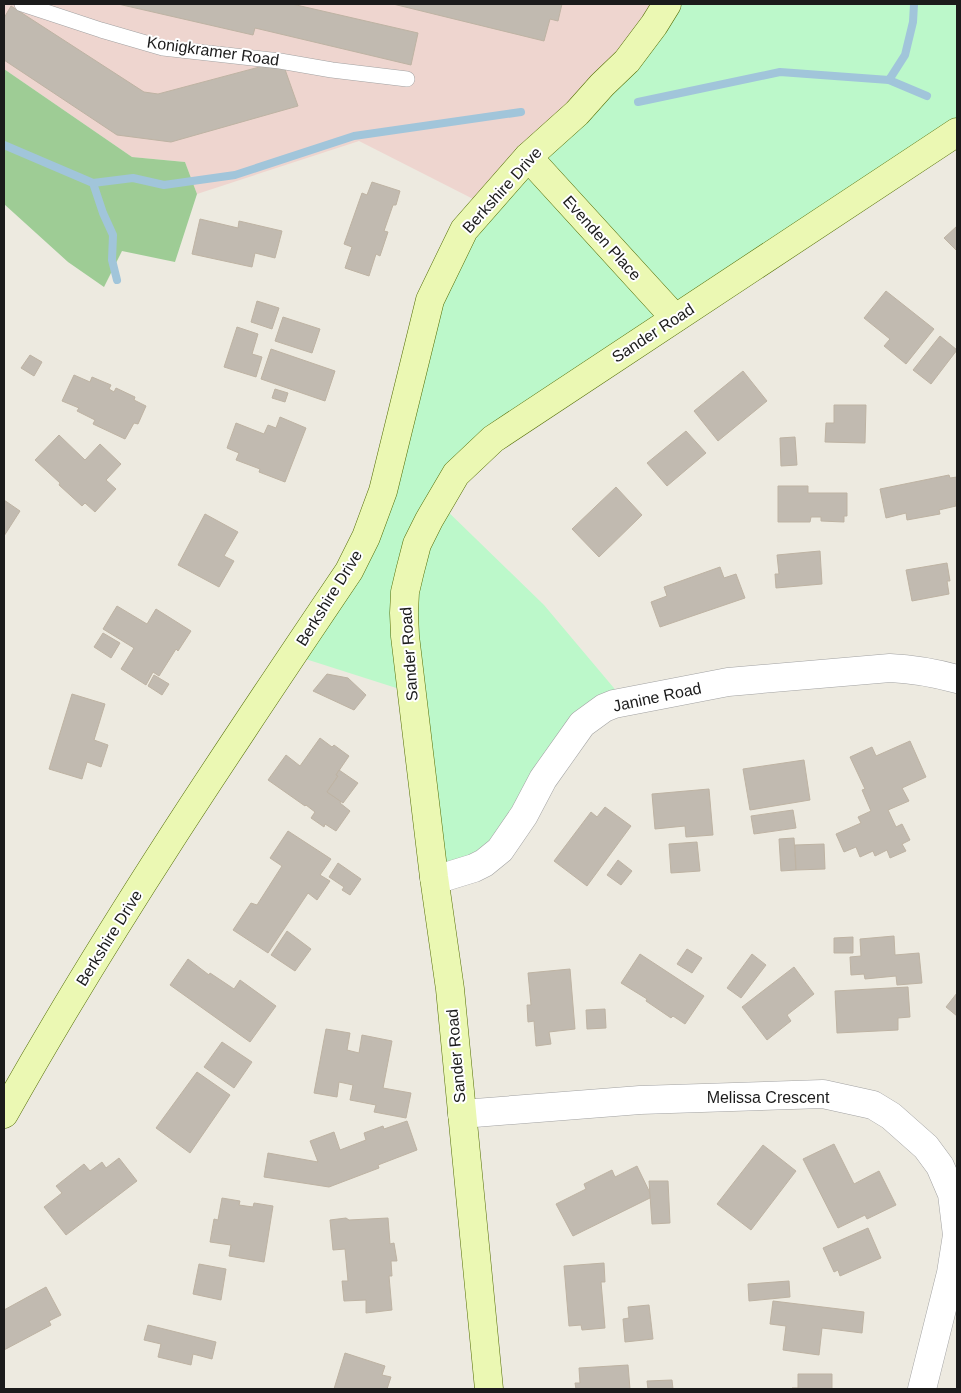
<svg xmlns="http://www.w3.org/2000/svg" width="961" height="1393" font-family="Arial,sans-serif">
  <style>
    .commercial { fill: #eed5cf }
    .forest { fill: #9ecc95 }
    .park { fill: #bcf8ca }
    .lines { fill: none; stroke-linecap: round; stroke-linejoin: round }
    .stream { stroke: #a1c5da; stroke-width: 8 }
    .building { fill: #c1bab0; stroke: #beb3a3 }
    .lane-casing { stroke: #a2a2a2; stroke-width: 16 }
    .street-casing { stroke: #a2a2a2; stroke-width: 29 }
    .secondary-casing { stroke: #546e06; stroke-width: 29 }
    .lane { stroke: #fff; stroke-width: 15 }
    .street { stroke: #fff; stroke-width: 28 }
    .secondary { stroke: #ebf8b3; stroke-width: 28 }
    .labels { text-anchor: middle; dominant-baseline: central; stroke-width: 4; stroke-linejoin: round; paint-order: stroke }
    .street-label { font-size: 16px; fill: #1b1b1b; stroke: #fff }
  </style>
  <rect width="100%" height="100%" fill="#edeae0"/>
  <polygon class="commercial" points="4,4 669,4 485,205 359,141 197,194 185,162 132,157 4,69"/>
  <polygon class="forest" points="4,69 132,157 185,162 197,194 175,262 122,251 104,287 68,262 4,204"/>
  <polygon class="park" points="669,4 957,4 957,133 521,420 439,503 544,605 624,700 603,708 499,848 435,877 412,693 293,655 346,571 451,253"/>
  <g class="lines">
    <g class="stream">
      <polyline points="889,80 927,96"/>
      <polyline points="638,102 780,72 889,80 905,55 913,22 914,4"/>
      <polyline points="4,145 93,183 103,213 113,235 112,260 117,280"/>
      <polyline points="93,183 133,178 164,185 235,175 354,136 521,112"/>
    </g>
  </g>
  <g class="building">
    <polygon points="118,4 292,4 418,33 411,65 255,28 253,35"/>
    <polygon points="393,4 562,4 558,21 550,19 544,41"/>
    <polygon points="11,6 144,92 158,94 282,61 298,106 171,142 117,135 4,60 4,18"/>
    <polygon points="372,182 400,191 396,205 393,205 384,231 388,232 380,256 376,254 369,276 345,268 352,247 344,244 362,193 367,195"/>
    <polygon points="200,219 238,228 239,221 282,231 275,258 255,253 252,267 192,254"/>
    <polygon points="957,226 957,251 944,238"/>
    <polygon points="886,291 934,329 906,364 884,346 890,339 864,318"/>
    <polygon points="257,301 279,308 272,329 251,322"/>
    <polygon points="283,317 320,329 312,353 275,341"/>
    <polygon points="237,327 258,334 252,354 262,357 256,377 224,367"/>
    <polygon points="940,336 957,350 931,384 913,370"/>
    <polygon points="271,349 335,371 325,401 261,379"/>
    <polygon points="30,355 42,362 34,376 21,368"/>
    <polygon points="743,371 767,401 718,441 694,411"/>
    <polygon points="74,375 90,382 92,377 111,385 109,389 114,392 116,388 135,397 134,400 146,406 138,424 134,423 125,439 93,424 95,420 77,411 79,408 62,401"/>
    <polygon points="275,389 288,393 285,402 272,398"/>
    <polygon points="834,405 866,405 865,443 825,442 826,423 834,423"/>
    <polygon points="280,417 306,428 285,482 259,472 260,469 236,460 239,453 227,448 236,423 264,434 268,425 276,428"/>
    <polygon points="686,431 706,453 667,486 647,463"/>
    <polygon points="59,435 85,460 100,444 121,464 106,480 116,489 95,512 85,503 82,506 59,485 60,483 35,460"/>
    <polygon points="795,437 797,465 781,466 780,438"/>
    <polygon points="949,475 950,478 957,477 957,502 955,502 956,506 939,510 940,514 907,520 906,513 886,518 880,489"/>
    <polygon points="778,486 808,486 808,493 847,493 847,516 844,516 844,522 821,521 821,517 811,517 810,522 778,522"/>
    <polygon points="616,487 642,515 599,557 572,529"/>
    <polygon points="4,500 20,511 4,536"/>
    <polygon points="205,514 238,532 224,556 234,561 219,587 178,565"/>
    <polygon points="820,551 822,584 776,588 775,574 779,574 777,555"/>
    <polygon points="947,563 950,581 947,581 949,594 912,601 906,570"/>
    <polygon points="720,567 724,578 736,574 745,598 660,627 651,602 667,596 664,587"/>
    <polygon points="117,606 147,624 156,609 191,631 178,651 176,649 159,676 153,672 146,685 121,669 134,648 103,629"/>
    <polygon points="103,633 120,643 111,658 94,647"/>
    <polygon points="327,674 348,678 366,695 354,710 313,691"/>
    <polygon points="154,675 169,684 162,695 148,686"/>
    <polygon points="72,694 105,704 94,740 108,745 101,767 87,762 82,779 49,769"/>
    <polygon points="320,738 332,747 334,745 349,756 336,775 338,776 327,792 341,801 340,803 350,811 336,831 325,824 324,827 311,818 315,812 306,805 305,806 268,780 286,755 300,766"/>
    <polygon points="910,741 926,777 902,788 909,801 888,810 896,827 902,824 910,840 902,844 906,851 890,858 887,850 875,856 873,851 860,857 856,847 844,852 836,834 861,823 858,817 871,811 862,790 865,789 850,757 872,747 876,756"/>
    <polygon points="804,760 810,800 750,810 743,769"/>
    <polygon points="339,770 358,783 343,803 327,792 338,776 336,775"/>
    <polygon points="709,789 713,835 686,837 685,826 655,829 652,794"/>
    <polygon points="605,807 631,826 587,886 554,861 591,812 597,817"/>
    <polygon points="793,810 796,828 754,834 751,816"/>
    <polygon points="288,831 331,859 320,875 330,881 317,900 308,893 268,953 233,930 251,903 257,905 282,866 270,858"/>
    <polygon points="794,838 796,870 781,871 779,839"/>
    <polygon points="697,842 700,871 671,873 669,844"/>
    <polygon points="824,844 825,869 796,870 795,845"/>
    <polygon points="618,860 632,871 621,885 607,875"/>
    <polygon points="338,863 361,879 350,895 342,890 344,887 329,877"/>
    <polygon points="287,931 311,949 295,971 271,955"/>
    <polygon points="894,936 895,955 919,953 922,983 897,985 896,976 865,979 864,974 851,975 850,957 861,956 860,939"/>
    <polygon points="853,937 853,953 834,953 834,938"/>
    <polygon points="687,949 702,958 692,973 677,964"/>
    <polygon points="640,954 704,996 685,1024 673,1016 671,1018 646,1001 647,999 621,983"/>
    <polygon points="752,954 766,965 741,998 727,988"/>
    <polygon points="188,959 209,975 210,973 234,989 240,980 276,1006 250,1042 170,985"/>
    <polygon points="794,967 814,994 787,1015 791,1021 767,1040 742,1007"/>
    <polygon points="570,969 575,1029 549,1032 551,1044 536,1046 534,1021 528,1022 527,1005 531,1005 528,973"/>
    <polygon points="908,987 910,1017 898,1018 898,1030 837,1033 835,991"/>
    <polygon points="957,993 957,1016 946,1007"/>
    <polygon points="605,1009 606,1028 587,1029 586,1010"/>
    <polygon points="326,1029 350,1033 347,1050 359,1053 362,1035 392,1041 383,1088 411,1093 406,1118 374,1112 376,1105 350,1100 353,1085 339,1082 337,1097 314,1093"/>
    <polygon points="222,1042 252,1062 234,1088 204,1067"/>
    <polygon points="197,1072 230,1095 190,1153 156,1128"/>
    <polygon points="407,1121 417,1150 378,1165 379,1168 329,1187 264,1177 268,1153 318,1162 310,1141 334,1132 340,1150 366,1140 364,1133 383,1126 384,1129"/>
    <polygon points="834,1144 854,1184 879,1171 896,1205 867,1219 865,1215 838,1228 803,1159"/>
    <polygon points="763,1145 796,1171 751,1230 717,1204"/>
    <polygon points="119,1158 137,1181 66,1235 44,1207 62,1193 56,1186 84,1164 90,1171 102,1162 106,1168"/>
    <polygon points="637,1166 652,1197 573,1236 556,1204 586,1189 584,1184 612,1170 615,1177"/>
    <polygon points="649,1181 668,1181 670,1223 652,1224"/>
    <polygon points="222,1198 240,1201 239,1205 253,1207 254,1203 273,1206 264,1262 229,1256 231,1245 210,1242 214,1219 218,1220"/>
    <polygon points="346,1218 349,1220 388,1218 390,1244 394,1243 397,1261 391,1261 392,1276 389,1276 392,1310 366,1313 366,1300 344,1301 342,1281 348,1281 345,1249 333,1250 330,1220"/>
    <polygon points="868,1228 881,1258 840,1276 838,1270 834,1272 823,1248"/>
    <polygon points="604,1263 605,1282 601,1282 605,1328 582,1330 581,1325 569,1326 564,1266"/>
    <polygon points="199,1264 226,1269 221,1300 193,1294"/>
    <polygon points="789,1281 790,1297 749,1301 748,1284"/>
    <polygon points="46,1287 61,1315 49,1321 51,1325 4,1350 4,1310"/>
    <polygon points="773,1301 864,1312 862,1333 822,1328 819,1355 783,1350 786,1326 770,1324"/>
    <polygon points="649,1305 653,1339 625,1342 623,1319 629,1318 628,1307"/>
    <polygon points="148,1325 216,1342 212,1359 193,1354 191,1365 158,1357 161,1344 144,1340"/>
    <polygon points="345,1353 385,1366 382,1375 391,1377 387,1389 334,1389"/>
    <polygon points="628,1365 630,1389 576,1389 575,1383 580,1383 579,1368"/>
    <polygon points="798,1374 832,1374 832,1389 792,1389 792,1388 798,1388"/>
    <polygon points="672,1380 673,1389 648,1389 647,1381"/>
  </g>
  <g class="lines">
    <defs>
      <polyline id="lane" points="22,4 101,30 163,48 280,61 332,70 407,79"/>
      <g id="street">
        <path d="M434,877l14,-1 26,-8 10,-5 16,-13 24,-35 19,-36 39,-55 22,-16 10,-4 114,-22 162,-14c23,1 45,5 67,11"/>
        <polyline points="462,1114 640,1100 823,1094 873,1105 891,1116 926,1147 940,1166 952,1194 957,1235 951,1273 922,1389"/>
      </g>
      <g id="secondary">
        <polyline points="528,157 675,318"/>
        <path d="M4,1114c105,-187 225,-365 345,-543l17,-34 17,-46 47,-191 34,-70 64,-73 49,-44 25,-28 25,-24 27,-36 13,-21"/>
        <polyline points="489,1389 450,989 434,877 405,636 404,613 405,592 410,571 417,544 429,520 456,474 493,439 957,132"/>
      </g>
    </defs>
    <use href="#lane" class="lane-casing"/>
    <use href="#street" class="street-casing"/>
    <use href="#secondary" class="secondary-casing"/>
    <use href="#lane" class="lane"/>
    <use href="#street" class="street"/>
    <use href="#secondary" class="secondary"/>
  </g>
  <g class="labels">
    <g class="street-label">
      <text transform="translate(213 51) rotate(8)">Konigkramer Road</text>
      <text transform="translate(502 190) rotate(-48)">Berkshire Drive</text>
      <text transform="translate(602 238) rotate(48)">Evenden Place</text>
      <text transform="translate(653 333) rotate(-33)">Sander Road</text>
      <text transform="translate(329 598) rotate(-58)">Berkshire Drive</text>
      <text transform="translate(409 654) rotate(-94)">Sander Road</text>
      <text transform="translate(657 697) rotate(-12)">Janine Road</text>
      <text transform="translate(109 938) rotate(-58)">Berkshire Drive</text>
      <text transform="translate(456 1056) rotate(-95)">Sander Road</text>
      <text x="768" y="1097">Melissa Crescent</text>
    </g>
  </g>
  <rect width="961" height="1393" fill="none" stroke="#1b1b1b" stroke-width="10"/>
</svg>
